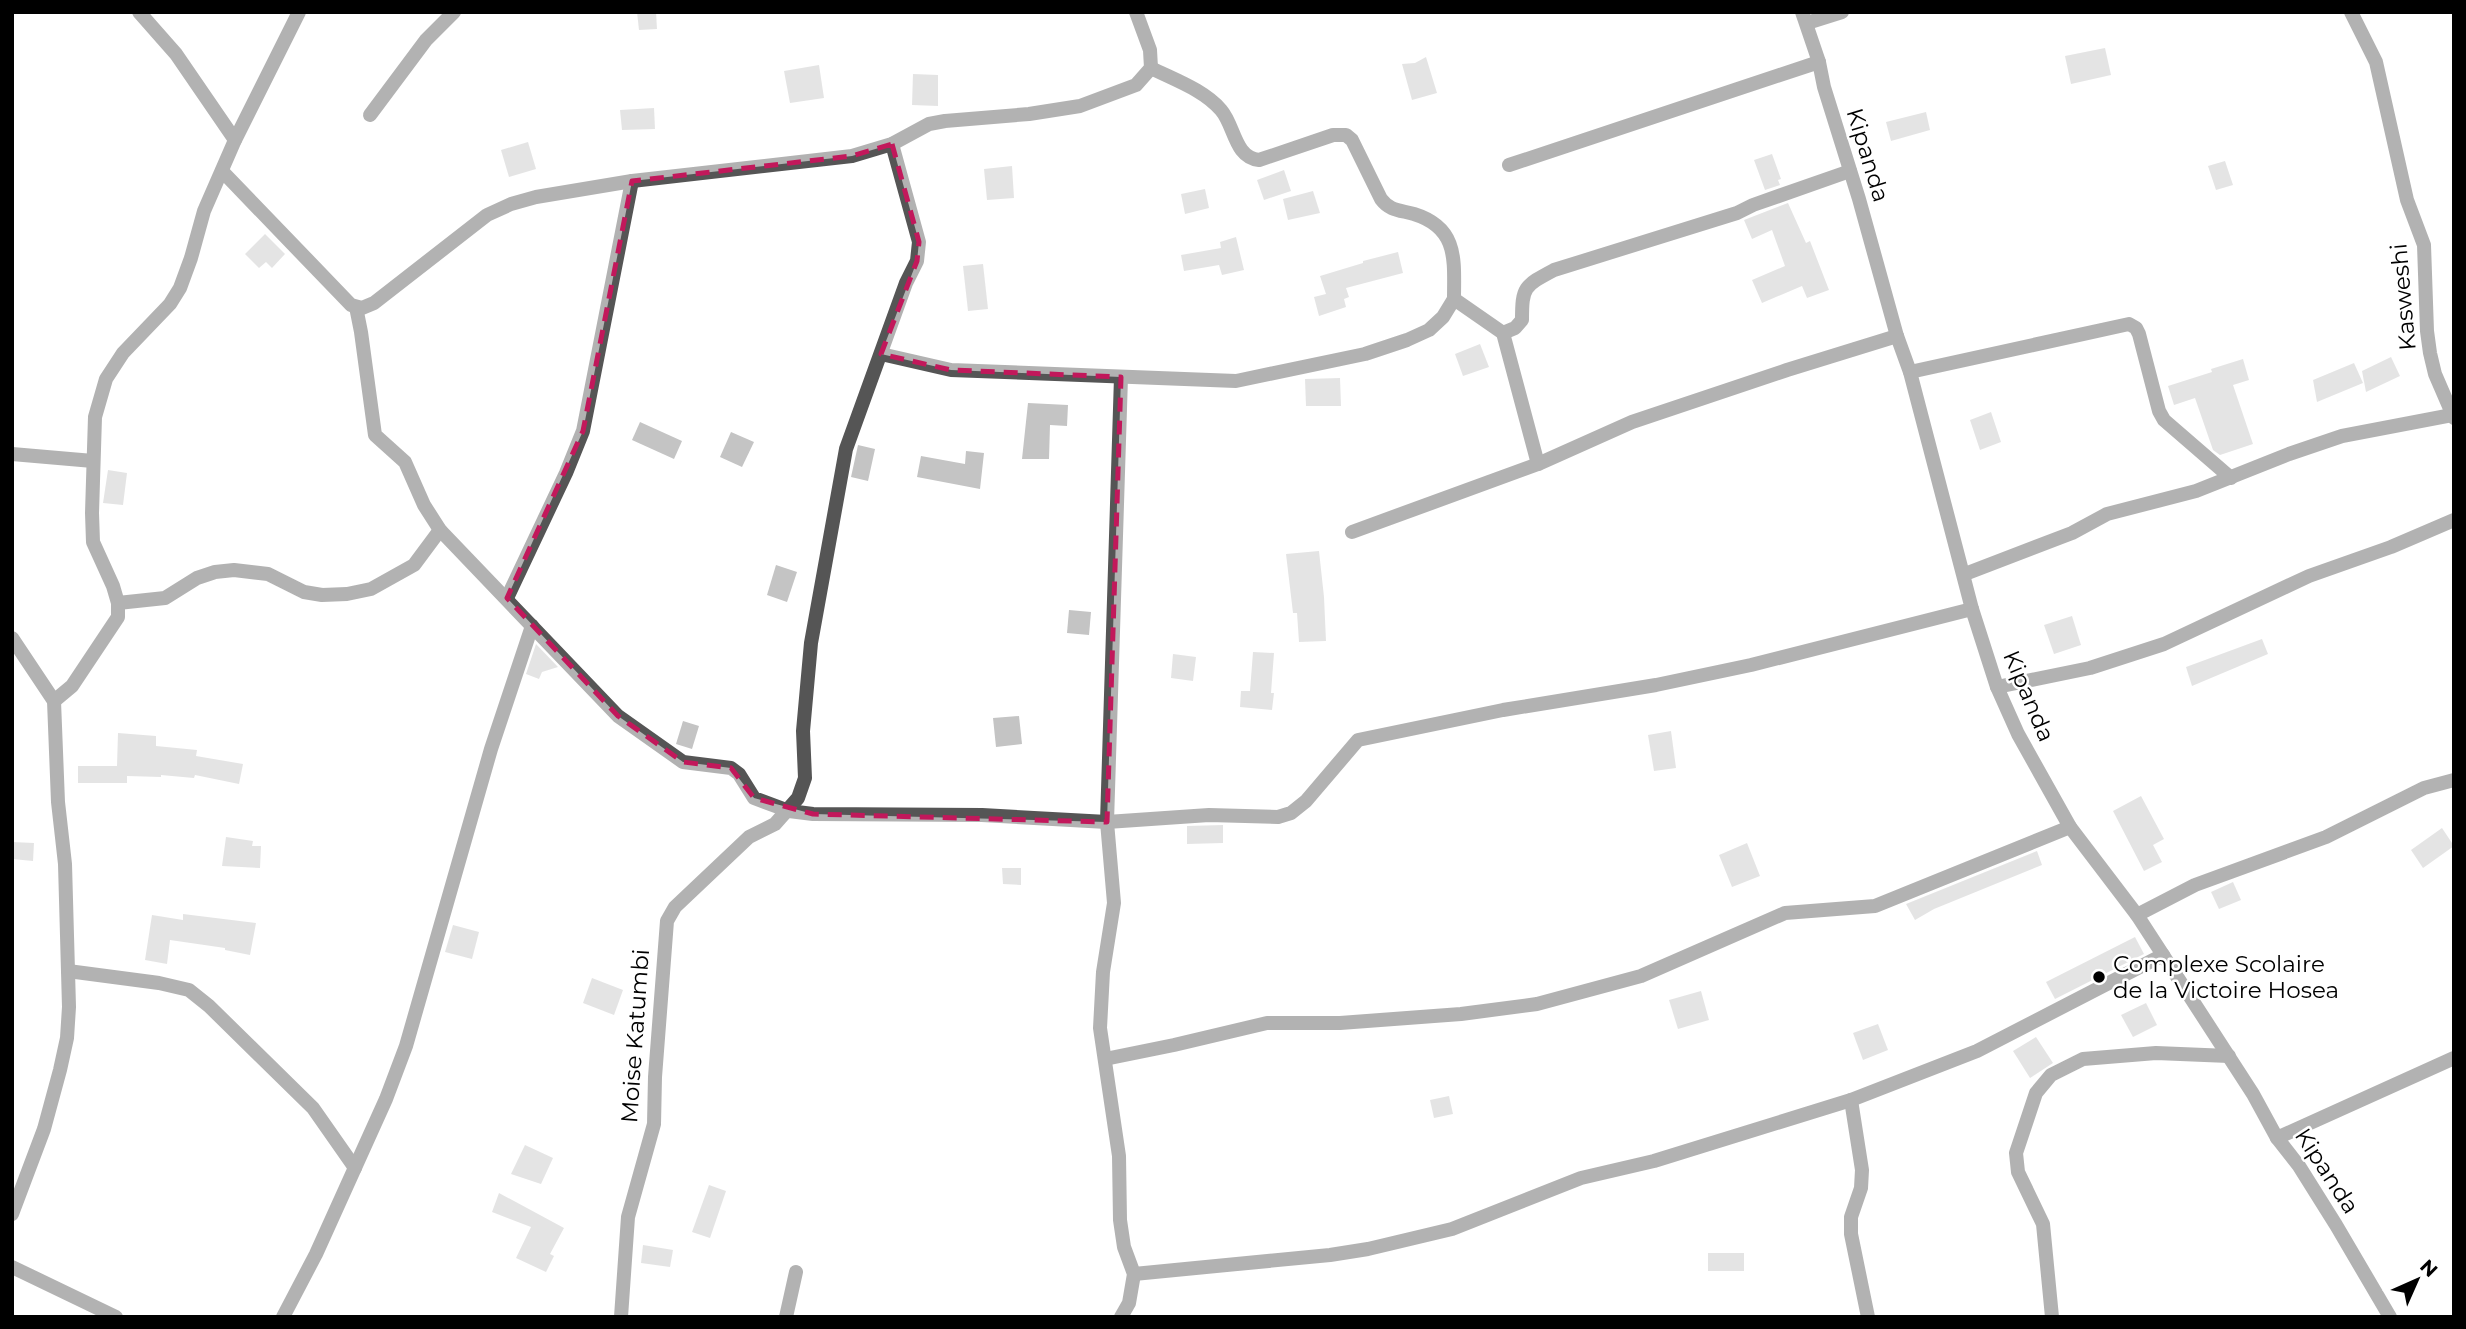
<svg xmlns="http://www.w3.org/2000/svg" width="2466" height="1329" font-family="Montserrat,sans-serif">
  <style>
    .building { fill: #c4c4c4 }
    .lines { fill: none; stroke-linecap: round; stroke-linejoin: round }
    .street { stroke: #555; stroke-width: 14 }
    .marked { fill: none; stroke: #c2185b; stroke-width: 5; stroke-dasharray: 14 9; stroke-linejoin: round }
    .poi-dot { fill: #000; stroke: #fff; stroke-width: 2.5 }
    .labels { text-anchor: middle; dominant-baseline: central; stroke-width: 5; stroke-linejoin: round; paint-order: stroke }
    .street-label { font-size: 23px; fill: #000; stroke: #fff }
    .poi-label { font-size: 23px; fill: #000; stroke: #fff; text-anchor: start }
  </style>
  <rect width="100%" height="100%" fill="#fff"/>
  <g class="building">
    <polygon points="637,12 656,12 657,29 639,30"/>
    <polygon points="2105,48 2111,75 2071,84 2065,56"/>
    <polygon points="1426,57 1437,93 1412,100 1402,64 1415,63"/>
    <polygon points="819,65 824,98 790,103 784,71"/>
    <polygon points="913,74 938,75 938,106 912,105"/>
    <polygon points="654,108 655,129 622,130 620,110"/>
    <polygon points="1926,112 1930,130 1891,141 1886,122"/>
    <polygon points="528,142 536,169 509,177 501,150"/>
    <polygon points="1772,154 1781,179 1778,180 1780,185 1765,190 1754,160"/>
    <polygon points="2225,161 2233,185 2216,190 2208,166"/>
    <polygon points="1012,166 1014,198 987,200 984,169"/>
    <polygon points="1284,170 1291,191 1264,200 1257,180"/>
    <polygon points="1205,189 1209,208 1185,214 1181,194"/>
    <polygon points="1313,191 1320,213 1288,220 1283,199"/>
    <polygon points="1788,203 1806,243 1810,241 1829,290 1807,298 1802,286 1762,303 1752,280 1785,266 1772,230 1752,239 1744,220"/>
    <polygon points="265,234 285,254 272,268 266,262 259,268 245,254"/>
    <polygon points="1236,237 1244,270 1222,275 1219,265 1184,271 1181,255 1221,248 1220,242"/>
    <polygon points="1398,252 1403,273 1346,288 1349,297 1344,299 1346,307 1319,316 1314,297 1326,294 1320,276 1363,263 1363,261"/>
    <polygon points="983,264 988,309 968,311 963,266"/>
    <polygon points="1480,344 1489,367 1463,376 1455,354"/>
    <polygon points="2391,357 2400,376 2366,392 2362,371"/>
    <polygon points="2243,359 2249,380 2233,385 2253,444 2220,455 2213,450 2195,398 2174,405 2168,386 2212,372 2211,369"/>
    <polygon points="2354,363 2363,383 2317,402 2313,380"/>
    <polygon points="1340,378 1341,406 1306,406 1305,379"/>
    <polygon points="1028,403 1068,405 1067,426 1050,425 1049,459 1022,459"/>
    <polygon points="1991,412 2001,442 1980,450 1970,420"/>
    <polygon points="640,422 682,441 674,459 632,440"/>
    <polygon points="731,432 754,442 742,467 720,457"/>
    <polygon points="858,445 875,449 868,481 851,477"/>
    <polygon points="966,451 984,453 980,489 917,477 921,456 965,464"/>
    <polygon points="108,470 127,473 123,505 103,503"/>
    <polygon points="1319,551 1324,597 1326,641 1299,642 1297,613 1293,613 1286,554"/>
    <polygon points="776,565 797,572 787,602 767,595"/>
    <polygon points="1069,610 1091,612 1089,635 1067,633"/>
    <polygon points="2072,616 2081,645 2054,654 2044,625"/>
    <polygon points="2262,639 2268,654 2192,686 2186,667"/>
    <polygon points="536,644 558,667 542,672 539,679 526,674"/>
    <polygon points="1253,652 1274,653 1271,693 1274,693 1272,710 1240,707 1241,691 1250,691"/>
    <polygon points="1173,654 1196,657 1193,681 1171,678"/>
    <polygon points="1019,716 1022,744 996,747 993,718"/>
    <polygon points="683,721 699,726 692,749 676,744"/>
    <polygon points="1671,731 1676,768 1654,771 1648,735"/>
    <polygon points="118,733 156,736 156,746 197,750 196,756 243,764 239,784 195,775 194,778 161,775 161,777 127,776 127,783 78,783 78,766 117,766"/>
    <polygon points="2141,796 2164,839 2153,845 2162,862 2144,871 2113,811"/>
    <polygon points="1223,825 1223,843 1187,844 1187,826"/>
    <polygon points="2442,828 2454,846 2423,868 2411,850"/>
    <polygon points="226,837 253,841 252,846 261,846 260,868 222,866"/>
    <polygon points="12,842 34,843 33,861 12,859"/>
    <polygon points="1747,843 1760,876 1732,887 1719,855"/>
    <polygon points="2037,851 2042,865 1934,909 1915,920 1906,904"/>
    <polygon points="1002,868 1021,868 1021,885 1003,884"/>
    <polygon points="2233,882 2241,900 2219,909 2211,892"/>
    <polygon points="183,914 256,923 250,955 225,950 225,948 170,940 167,964 145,960 152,915 183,920"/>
    <polygon points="453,925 479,932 472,959 445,952"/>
    <polygon points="2135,937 2144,954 2055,999 2046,982"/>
    <polygon points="592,978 623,990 614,1015 583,1003"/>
    <polygon points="1701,991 1709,1020 1678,1029 1669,1000"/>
    <polygon points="2146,1003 2157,1025 2133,1037 2121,1015"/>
    <polygon points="1878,1024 1888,1050 1863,1060 1853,1033"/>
    <polygon points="2036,1037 2053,1063 2030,1078 2013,1051"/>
    <polygon points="1449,1096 1453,1114 1434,1118 1430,1100"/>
    <polygon points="525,1145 553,1158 541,1184 511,1174"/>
    <polygon points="709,1185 726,1191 710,1238 692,1232"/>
    <polygon points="499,1193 564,1228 550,1254 554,1256 546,1272 516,1258 531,1227 492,1212"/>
    <polygon points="643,1245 673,1250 670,1267 641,1263"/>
    <rect x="1708" y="1253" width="36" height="18"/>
  </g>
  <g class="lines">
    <g class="street">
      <polyline points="139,12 176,54 235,140"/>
      <polyline points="1802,12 1819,62 1824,87 1859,199 1897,336 1910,372 1972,609 1997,687 2018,734 2070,827 2137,915 2163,955 2253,1094 2277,1138 2299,1166 2336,1225 2390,1317"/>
      <polyline points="2351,12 2376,62 2407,200 2424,245 2427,331 2430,353 2435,374 2454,418"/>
      <polyline points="1807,23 1842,12"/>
      <path d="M1151,68c24,12 53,22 70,42 14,16 13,47 38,50l74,-25h13l6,5 29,59c9,12 19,11 33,15 45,14 40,47 40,85l49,34 35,131"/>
      <polyline points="370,115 426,40 454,12"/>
      <polyline points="1509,165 1819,62"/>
      <polyline points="222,171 351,305 362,308 374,303 487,215 511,204 536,197 632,181 852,156 892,144 929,124 945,121 1029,114 1080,106 1136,85 1151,68 1150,50 1136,12"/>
      <polyline points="356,307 361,332 375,435 405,462 424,505 440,530 618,716 683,762 731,768 739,774 754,798 789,811 813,814 982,815 1107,822 1209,815 1278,817 1291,813 1306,801 1358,740 1503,710 1656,685 1751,665 1972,609"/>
      <path d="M1503,333l12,-5 7,-8c0,-33 2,-34 32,-50l183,-57 16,-8 97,-34"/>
      <polyline points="881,354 951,370 1236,381 1365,354 1407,340 1429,330 1443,317 1454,299"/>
      <polyline points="1910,372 2129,324 2136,328 2139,334 2159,411 2164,420 2231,478"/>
      <polyline points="12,454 93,461"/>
      <polyline points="1352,532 1538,464 1632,422 1787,370 1897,336"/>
      <polyline points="1965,574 2072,533 2107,514 2196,491 2289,454 2342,436 2452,415"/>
      <polyline points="507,598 566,473 583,431 632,181"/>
      <polyline points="118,603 165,598 197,578 215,572 234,570 268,574 304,592 322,595 347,594 371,589 414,565 440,530"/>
      <polyline points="12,638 54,701 58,802 65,864 69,1007 67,1038 60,1070 44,1129 12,1214"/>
      <polyline points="1997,687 2090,668 2164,644 2309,576 2391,547 2454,520"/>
      <polyline points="54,701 72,686 118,617 118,603 113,586 93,542 92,513 95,417 106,379 123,353 170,304 180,288 191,258 204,211 235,140 299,12"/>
      <polyline points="2137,915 2195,885 2326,837 2424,788 2454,780"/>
      <polyline points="68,971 159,983 189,990 209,1006 313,1108 355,1168"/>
      <polyline points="1105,1059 1174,1045 1267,1023 1340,1023 1461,1014 1537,1004 1641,976 1785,913 1875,906 2070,827"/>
      <polyline points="1851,1100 1862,1170 1861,1188 1851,1217 1851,1234 1868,1317"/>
      <polyline points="2277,1138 2454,1058"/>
      <polyline points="12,1267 116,1317"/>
      <polyline points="1134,1274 1330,1255 1368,1249 1452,1229 1581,1178 1654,1161 1851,1100 1977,1051 2163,955"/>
      <polyline points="283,1317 316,1254 386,1099 406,1046 491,749 532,626"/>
      <polyline points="621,1317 628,1217 654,1124 655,1077 667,921 675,907 749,837 775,824 798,798 805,778 803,731 811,643 846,449 906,283 917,261 919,242 892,144"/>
      <polyline points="786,1317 796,1272"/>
      <polyline points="1121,1317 1129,1303 1134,1274 1124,1247 1120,1220 1119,1156 1100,1028 1103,972 1114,903 1107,822 1121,377"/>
      <polyline points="2052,1317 2043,1224 2018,1172 2016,1153 2036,1093 2051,1075 2083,1059 2156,1053 2229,1056"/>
    </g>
  </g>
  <path d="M0 0H2466V1329H0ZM892,144l27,98 -2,19 -36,93 70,16 170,7 -14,445 -294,-8 -59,-16 -23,-30 -48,-6 -65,-46 -111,-118 76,-167 49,-250 220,-25z" fill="#fff" fill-opacity=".55" fill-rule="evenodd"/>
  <path class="marked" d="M892,144l27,98 -2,19 -36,93 70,16 170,7 -14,445 -294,-8 -59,-16 -23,-30 -48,-6 -65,-46 -111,-118 76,-167 49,-250 220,-25z"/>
  <circle class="poi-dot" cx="2099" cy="977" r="7"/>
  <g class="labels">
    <g class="street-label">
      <text transform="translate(1868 155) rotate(73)">Kipanda</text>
      <text transform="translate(2403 297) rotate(-95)">Kasweshi</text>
      <text transform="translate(2029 696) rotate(67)">Kipanda</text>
      <text transform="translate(635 1036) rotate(-86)">Moise Katumbi</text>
      <text transform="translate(2327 1171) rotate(57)">Kipanda</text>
    </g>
    <g class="poi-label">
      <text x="2113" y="964">Complexe Scolaire<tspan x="2113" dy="26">de la Victoire Hosea</tspan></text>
    </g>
  </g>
  <rect width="2466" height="1329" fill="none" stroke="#000000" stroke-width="28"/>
  <g transform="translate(2417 1280) rotate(45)" stroke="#ffffff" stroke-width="5" paint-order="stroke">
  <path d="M0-5L12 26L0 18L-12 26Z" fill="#000000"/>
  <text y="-10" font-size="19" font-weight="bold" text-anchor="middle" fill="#000000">N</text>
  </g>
</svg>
